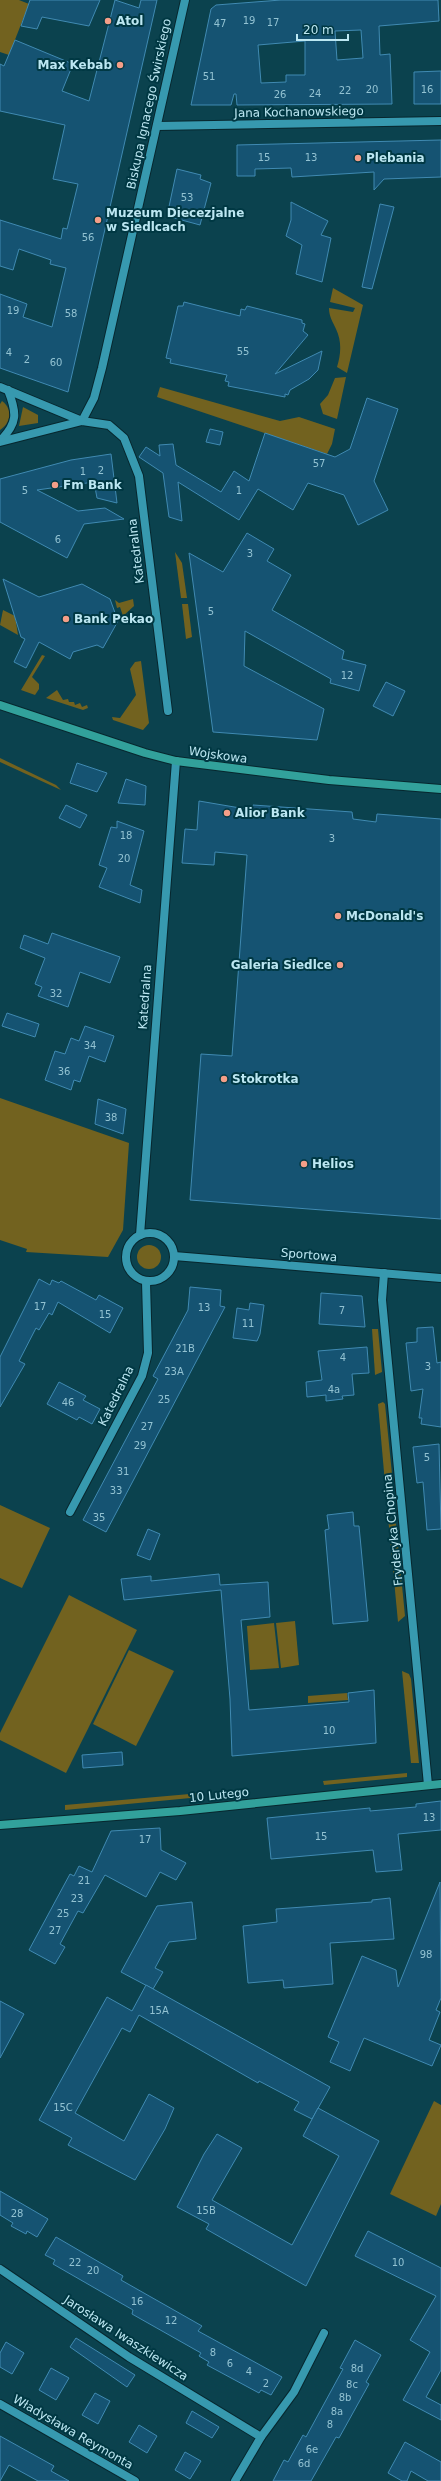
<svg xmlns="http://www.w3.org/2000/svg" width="441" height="2481" font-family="'DejaVu Sans',sans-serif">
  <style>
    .green { fill: #72621f }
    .building { fill: #155372; stroke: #408ab2; fill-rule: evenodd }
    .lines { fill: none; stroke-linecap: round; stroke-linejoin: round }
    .street-casing { stroke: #07272e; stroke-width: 10 }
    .secondary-casing { stroke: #07272e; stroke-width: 10 }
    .street { stroke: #3799af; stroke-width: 8 }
    .secondary { stroke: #32a19b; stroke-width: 8 }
    .poi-dot { fill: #f49e88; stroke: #003843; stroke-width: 1.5 }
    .labels { text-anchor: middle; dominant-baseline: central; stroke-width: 4; stroke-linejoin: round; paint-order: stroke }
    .number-label { font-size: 10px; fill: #92c2d2 }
    .poi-label { font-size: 12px; font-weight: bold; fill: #bce7f2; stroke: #003843; text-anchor: start }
    .street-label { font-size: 12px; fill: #bce7f2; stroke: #003843 }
  </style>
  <rect width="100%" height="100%" fill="#0b424e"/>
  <g class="green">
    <polygon points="0,0 19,0 29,4 9,55 0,52"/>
    <path d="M333,288l30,17 -16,68 -10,-6c4,-13 5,-25 -1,-38 -3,-7 -7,-12 -7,-21l24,4 2,-4 -25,-6z"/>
    <polygon points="346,377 337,419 323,414 320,404 328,395 335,378"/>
    <polygon points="160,387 280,421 299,417 335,429 332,444 327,454 157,397"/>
    <path d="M2,401c11,8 9,22 -2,29v-26z"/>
    <polygon points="23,407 38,415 38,423 19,426"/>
    <polygon points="175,552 182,563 187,598 181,598"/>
    <polygon points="133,599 134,606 123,616 120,607 117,608 115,600 119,603"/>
    <polygon points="182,604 188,604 192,637 186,639"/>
    <polygon points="3,610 15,616 18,635 0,625"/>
    <polygon points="42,655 45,656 32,677 39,684 39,689 35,695 21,690"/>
    <polygon points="141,661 149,723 143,730 113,720 112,717 120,718 136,695 130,669 135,662"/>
    <polygon points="57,690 63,700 68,699 69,702 74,702 75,705 80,703 82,707 87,705 88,708 83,710 46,698"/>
    <polygon points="0,758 56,785 61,790 0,762"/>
    <polygon points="0,1098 129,1143 123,1230 108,1257 26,1252 27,1249 0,1240"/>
    <circle cx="149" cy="1257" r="12"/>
    <polygon points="372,1329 378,1329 382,1372 375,1375"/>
    <polygon points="383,1402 385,1404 394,1494 392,1501 387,1506 378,1404"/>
    <polygon points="0,1505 50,1528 22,1588 0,1578"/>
    <polygon points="388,1517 396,1524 405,1616 398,1622"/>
    <polygon points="69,1595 137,1630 66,1773 0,1740 0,1733"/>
    <polygon points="295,1621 299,1665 281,1668 276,1623"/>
    <polygon points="274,1623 279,1668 250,1670 247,1626"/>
    <polygon points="129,1650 174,1671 136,1746 93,1724"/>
    <polygon points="402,1671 409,1674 411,1679 419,1763 411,1763"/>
    <polygon points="347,1693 348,1700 308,1703 308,1696"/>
    <polygon points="407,1773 407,1777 324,1785 323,1781"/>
    <polygon points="201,1793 201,1797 65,1810 65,1805"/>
    <polygon points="434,2101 441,2105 441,2204 436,2216 390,2194"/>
  </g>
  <g class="building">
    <polygon points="30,0 100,0 89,26 42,17 37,29 21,26"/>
    <polygon points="115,0 139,8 141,0 157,0 68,392 0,368 0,294 27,304 23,317 52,327 66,268 50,264 51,260 19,249 13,270 0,266 0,220 61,239 63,228 67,229 78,184 53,179 65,125 0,111 0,64 4,66 15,40 73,64 62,91 89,101"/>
    <path d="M281,0h157l1,21 -60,5 1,29 10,-1 2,50 -155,1 -1,-11h-2l-3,11h-40l20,-96 5,-4zM361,30l2,28 -26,2 -2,-29zM305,41v34h-19v7l-25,1 -3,-38z"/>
    <polygon points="441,71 441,104 414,104 414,72"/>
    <polygon points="441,140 441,177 384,179 374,190 374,172 292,177 291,168 255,169 255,176 237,176 237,145"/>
    <polygon points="177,169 201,175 200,179 211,183 200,225 167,216"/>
    <polygon points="291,202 328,221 321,235 331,238 322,282 296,274 302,245 286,236 291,220"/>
    <polygon points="380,204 394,207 372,289 362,287"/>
    <polygon points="184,302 240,316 241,309 245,310 247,306 302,320 302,323 305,324 303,331 308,335 275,374 322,351 318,370 309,379 290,390 288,395 285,394 285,397 228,386 229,382 225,381 227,375 170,363 171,359 166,358 173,328 178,306 183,306"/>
    <polygon points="367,398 398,409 374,481 388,510 358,525 344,495 308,483 293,510 258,489 239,520 178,482 182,521 169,517 163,473 139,457 146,447 160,456 159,445 173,444 176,465 221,492 234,471 249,481 265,433 335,457 350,449"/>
    <polygon points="210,429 223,432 220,445 206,442"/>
    <polygon points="111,454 117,503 97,498 94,482 37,490 78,511 105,508 124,519 84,524 67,558 0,522 0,479 71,460"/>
    <polygon points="247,533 274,549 267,561 291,575 272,610 344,651 342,659 366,665 359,691 330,683 331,679 245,631 244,666 324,709 317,740 213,732 189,553 223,572"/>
    <polygon points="3,579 39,597 82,584 110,599 118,621 103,648 97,645 73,652 70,659 39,642 26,668 14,662 25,639 21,637"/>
    <polygon points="386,682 405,691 393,716 373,706"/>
    <polygon points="77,763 107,773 97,792 70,783"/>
    <polygon points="126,779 146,786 145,805 118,803"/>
    <polygon points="199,801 252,810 253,805 352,812 353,819 376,822 377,814 441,819 441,1219 190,1200 201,1054 232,1056 247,855 215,852 214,865 182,863 185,829 197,830"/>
    <polygon points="66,805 87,815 80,828 59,818"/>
    <polygon points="117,821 144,831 130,885 142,890 140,903 99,887 107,868 99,865 111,827 117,828"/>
    <polygon points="52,933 120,957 110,983 80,972 68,1007 38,996 42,987 35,984 45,958 20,948 24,935 48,944"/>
    <polygon points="7,1013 39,1024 35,1037 2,1026"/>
    <polygon points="85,1026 114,1036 105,1062 89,1056 80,1082 74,1080 71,1090 45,1080 55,1051 65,1054 71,1038 79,1041"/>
    <polygon points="98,1099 126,1109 123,1134 95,1124"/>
    <polygon points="39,1279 50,1285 52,1280 59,1283 61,1281 96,1300 99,1295 123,1308 110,1333 58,1302 52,1315 49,1313 39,1330 36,1328 19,1361 25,1364 0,1407 0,1357"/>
    <polygon points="190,1287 221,1290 220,1306 225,1307 106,1532 83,1520 158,1379 153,1376 188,1310"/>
    <polygon points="321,1293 362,1296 365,1327 319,1324"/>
    <polygon points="250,1303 264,1305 260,1334 257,1341 233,1338 237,1308 249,1310"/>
    <polygon points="433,1327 437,1363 441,1362 441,1427 421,1424 422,1418 419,1418 423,1389 411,1391 406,1343 417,1342 417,1328"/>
    <polygon points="367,1347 369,1373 352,1374 354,1395 342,1396 343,1399 326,1401 326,1395 307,1397 306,1382 322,1380 318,1351"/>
    <polygon points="59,1382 86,1396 83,1400 100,1409 92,1424 79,1417 77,1420 47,1404"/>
    <polygon points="439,1444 441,1529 427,1530 423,1482 417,1483 413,1447"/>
    <polygon points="353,1512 354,1526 359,1526 368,1621 333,1624 325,1530 329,1529 327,1515"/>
    <polygon points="148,1529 160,1534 150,1560 137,1555"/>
    <polygon points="219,1574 220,1585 268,1582 270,1617 241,1620 249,1710 349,1702 348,1693 374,1690 376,1743 232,1756 230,1699 221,1590 124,1600 121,1579 151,1576 151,1581"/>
    <polygon points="122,1752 123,1765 83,1768 82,1755"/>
    <polygon points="441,1801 441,1830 398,1834 402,1870 376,1872 373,1850 271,1859 267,1818 370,1808 370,1811 416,1807 416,1804"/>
    <polygon points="160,1828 161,1850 186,1863 176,1880 160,1872 146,1897 105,1875 83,1913 78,1911 60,1944 65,1947 55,1964 29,1950 70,1874 74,1876 79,1866 92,1872 111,1831"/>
    <polygon points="440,1882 441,1998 436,2010 440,2012 429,2040 441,2045 432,2066 364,2038 350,2071 330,2062 339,2042 328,2037 362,1956 396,1970 398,1987"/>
    <polygon points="390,1898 394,1939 330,1943 333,1984 284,1988 283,1980 248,1983 243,1926 277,1922 276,1909 372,1902 372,1900"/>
    <polygon points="192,1902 196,1939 169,1942 155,1968 163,1972 153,1989 121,1972 157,1906"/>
    <polygon points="146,1985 330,2087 312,2119 294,2110 299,2102 259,2081 258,2083 139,2015 130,2032 122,2028 75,2113 124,2141 149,2094 174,2108 165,2129 135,2180 68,2145 72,2138 39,2120 107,1997 132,2011"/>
    <polygon points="0,2001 24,2014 0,2058"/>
    <polygon points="318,2108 379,2141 306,2286 206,2229 209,2224 177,2207 204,2154 217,2134 242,2148 212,2200 292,2245 339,2156 303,2136"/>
    <polygon points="0,2191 48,2219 37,2237 27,2231 26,2234 11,2226 13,2223 0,2215"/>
    <polygon points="368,2231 441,2268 441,2370 426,2397 441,2405 441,2420 403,2400 430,2352 410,2340 436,2296 355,2256"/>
    <polygon points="56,2237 123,2276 121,2280 202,2326 198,2331 282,2377 271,2395 261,2390 259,2393 207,2365 209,2362 199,2356 201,2353 132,2314 133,2310 53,2264 55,2260 45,2255"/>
    <polygon points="76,2338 135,2375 127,2387 70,2347"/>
    <polygon points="355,2340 381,2355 366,2382 369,2384 339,2438 336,2437 311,2481 273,2481 284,2460 288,2462 303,2435 306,2437 343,2369 340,2368"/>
    <polygon points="6,2342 24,2353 12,2374 0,2367 0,2353"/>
    <polygon points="51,2368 69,2378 56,2400 39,2390"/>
    <polygon points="95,2393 110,2401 98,2424 82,2415"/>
    <polygon points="192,2411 219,2427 212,2438 186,2423"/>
    <polygon points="139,2425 157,2436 147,2453 129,2442"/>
    <polygon points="0,2436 54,2466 51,2471 69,2481 38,2481 9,2465 0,2481"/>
    <polygon points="405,2442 441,2462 441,2481 428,2481 411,2471 407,2481 402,2481 388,2473"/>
    <polygon points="185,2452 201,2461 190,2479 175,2470"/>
  </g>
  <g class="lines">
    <defs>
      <g id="street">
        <polyline points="157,126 441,121"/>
        <polyline points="0,387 82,421 109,425 124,438 139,476 168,711"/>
        <polyline points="82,421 94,398 102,368 185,0"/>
        <path d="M0,441c18,-18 17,-28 8,-51"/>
        <polyline points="0,442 82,421"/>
        <circle cx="150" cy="1257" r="24"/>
        <polyline points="140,1235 176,761"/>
        <polyline points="174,1256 441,1278"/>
        <polyline points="384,1273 382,1300 428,1785"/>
        <polyline points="70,1512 142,1376 148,1353 146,1282"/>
        <polyline points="0,2269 129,2357 261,2437"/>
        <polyline points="0,2404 135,2481"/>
        <polyline points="235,2481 261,2437 294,2392 324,2333"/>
      </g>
      <g id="secondary">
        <polyline points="0,705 145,753 176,761 329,780 441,789"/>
        <polyline points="0,1825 180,1811 441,1784"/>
      </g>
    </defs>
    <use href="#street" class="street-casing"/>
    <use href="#secondary" class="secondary-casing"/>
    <use href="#street" class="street"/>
    <use href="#secondary" class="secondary"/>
  </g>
  <g class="poi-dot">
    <circle cx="108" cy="21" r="4"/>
    <circle cx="120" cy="65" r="4"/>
    <circle cx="358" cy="158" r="4"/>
    <circle cx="98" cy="220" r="4"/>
    <circle cx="55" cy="485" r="4"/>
    <circle cx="66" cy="619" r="4"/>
    <circle cx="227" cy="813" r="4"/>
    <circle cx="338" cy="916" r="4"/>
    <circle cx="340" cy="965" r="4"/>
    <circle cx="224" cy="1079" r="4"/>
    <circle cx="304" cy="1164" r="4"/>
  </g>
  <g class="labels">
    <g class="number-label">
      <text x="249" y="20">19</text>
      <text x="273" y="22">17</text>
      <text x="220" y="23">47</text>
      <text x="209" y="76">51</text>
      <text x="372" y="89">20</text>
      <text x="427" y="89">16</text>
      <text x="345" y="90">22</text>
      <text x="315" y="93">24</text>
      <text x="280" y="94">26</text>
      <text x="264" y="157">15</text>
      <text x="311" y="157">13</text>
      <text x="187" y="197">53</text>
      <text x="88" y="237">56</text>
      <text x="13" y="310">19</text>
      <text x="71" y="313">58</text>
      <text x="243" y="351">55</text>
      <text x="9" y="352">4</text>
      <text x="27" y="359">2</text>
      <text x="56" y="362">60</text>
      <text x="319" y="463">57</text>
      <text x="101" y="470">2</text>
      <text x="83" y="471">1</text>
      <text x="25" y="490">5</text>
      <text x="239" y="490">1</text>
      <text x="58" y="539">6</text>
      <text x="250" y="553">3</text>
      <text x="211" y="611">5</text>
      <text x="347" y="675">12</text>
      <text x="126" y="835">18</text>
      <text x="332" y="838">3</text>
      <text x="124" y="858">20</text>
      <text x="56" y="993">32</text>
      <text x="90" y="1045">34</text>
      <text x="64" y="1071">36</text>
      <text x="111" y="1117">38</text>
      <text x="40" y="1306">17</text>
      <text x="204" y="1307">13</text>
      <text x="342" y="1310">7</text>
      <text x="105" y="1314">15</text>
      <text x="248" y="1323">11</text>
      <text x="185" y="1348">21B</text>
      <text x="343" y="1357">4</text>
      <text x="428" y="1366">3</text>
      <text x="174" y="1371">23A</text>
      <text x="334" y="1389">4a</text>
      <text x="164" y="1399">25</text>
      <text x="68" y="1402">46</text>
      <text x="147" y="1426">27</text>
      <text x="140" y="1445">29</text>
      <text x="427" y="1457">5</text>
      <text x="123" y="1471">31</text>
      <text x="116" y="1490">33</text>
      <text x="99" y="1517">35</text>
      <text x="329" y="1730">10</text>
      <text x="429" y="1817">13</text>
      <text x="321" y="1836">15</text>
      <text x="145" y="1839">17</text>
      <text x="84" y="1880">21</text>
      <text x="77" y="1898">23</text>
      <text x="63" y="1913">25</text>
      <text x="55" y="1930">27</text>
      <text x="426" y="1954">98</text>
      <text x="159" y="2010">15A</text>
      <text x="63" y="2107">15C</text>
      <text x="206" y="2210">15B</text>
      <text x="17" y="2213">28</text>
      <text x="75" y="2262">22</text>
      <text x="398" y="2262">10</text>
      <text x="93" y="2270">20</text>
      <text x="137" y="2301">16</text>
      <text x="171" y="2320">12</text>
      <text x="213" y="2352">8</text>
      <text x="230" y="2363">6</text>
      <text x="357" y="2368">8d</text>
      <text x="249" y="2371">4</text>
      <text x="266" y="2383">2</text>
      <text x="352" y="2384">8c</text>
      <text x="345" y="2397">8b</text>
      <text x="337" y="2411">8a</text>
      <text x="330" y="2424">8</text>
      <text x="312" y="2449">6e</text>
      <text x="304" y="2463">6d</text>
    </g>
    <g class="poi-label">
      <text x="116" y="21">Atol</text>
      <text x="112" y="65" text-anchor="end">Max Kebab</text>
      <text x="366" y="158">Plebania</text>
      <text x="106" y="213">Muzeum Diecezjalne<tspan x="106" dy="14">w Siedlcach</tspan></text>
      <text x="63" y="485">Fm Bank</text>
      <text x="74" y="619">Bank Pekao</text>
      <text x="235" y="813">Alior Bank</text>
      <text x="346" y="916">McDonald's</text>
      <text x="332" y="965" text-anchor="end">Galeria Siedlce</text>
      <text x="232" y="1079">Stokrotka</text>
      <text x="312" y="1164">Helios</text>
    </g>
    <g class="street-label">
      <text transform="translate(149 104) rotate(-78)">Biskupa Ignacego Świrskiego</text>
      <text transform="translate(299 112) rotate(-1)">Jana Kochanowskiego</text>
      <text transform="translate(136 551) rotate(-97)">Katedralna</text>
      <text transform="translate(218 755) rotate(8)">Wojskowa</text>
      <text transform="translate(145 997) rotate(-86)">Katedralna</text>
      <text transform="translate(309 1255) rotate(5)">Sportowa</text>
      <text transform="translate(116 1396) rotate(-64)">Katedralna</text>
      <text transform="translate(393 1530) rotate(-96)">Fryderyka Chopina</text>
      <text transform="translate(219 1795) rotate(-6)">10 Lutego</text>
      <text transform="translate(126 2338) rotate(33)">Jarosława Iwaszkiewicza</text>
      <text transform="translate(73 2432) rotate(30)">Władysława Reymonta</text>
    </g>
  </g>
  <path d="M297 34v6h51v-6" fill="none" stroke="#bce7f2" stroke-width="2"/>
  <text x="303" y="34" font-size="12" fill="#bce7f2" stroke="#003843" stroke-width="3" paint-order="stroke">20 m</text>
</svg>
